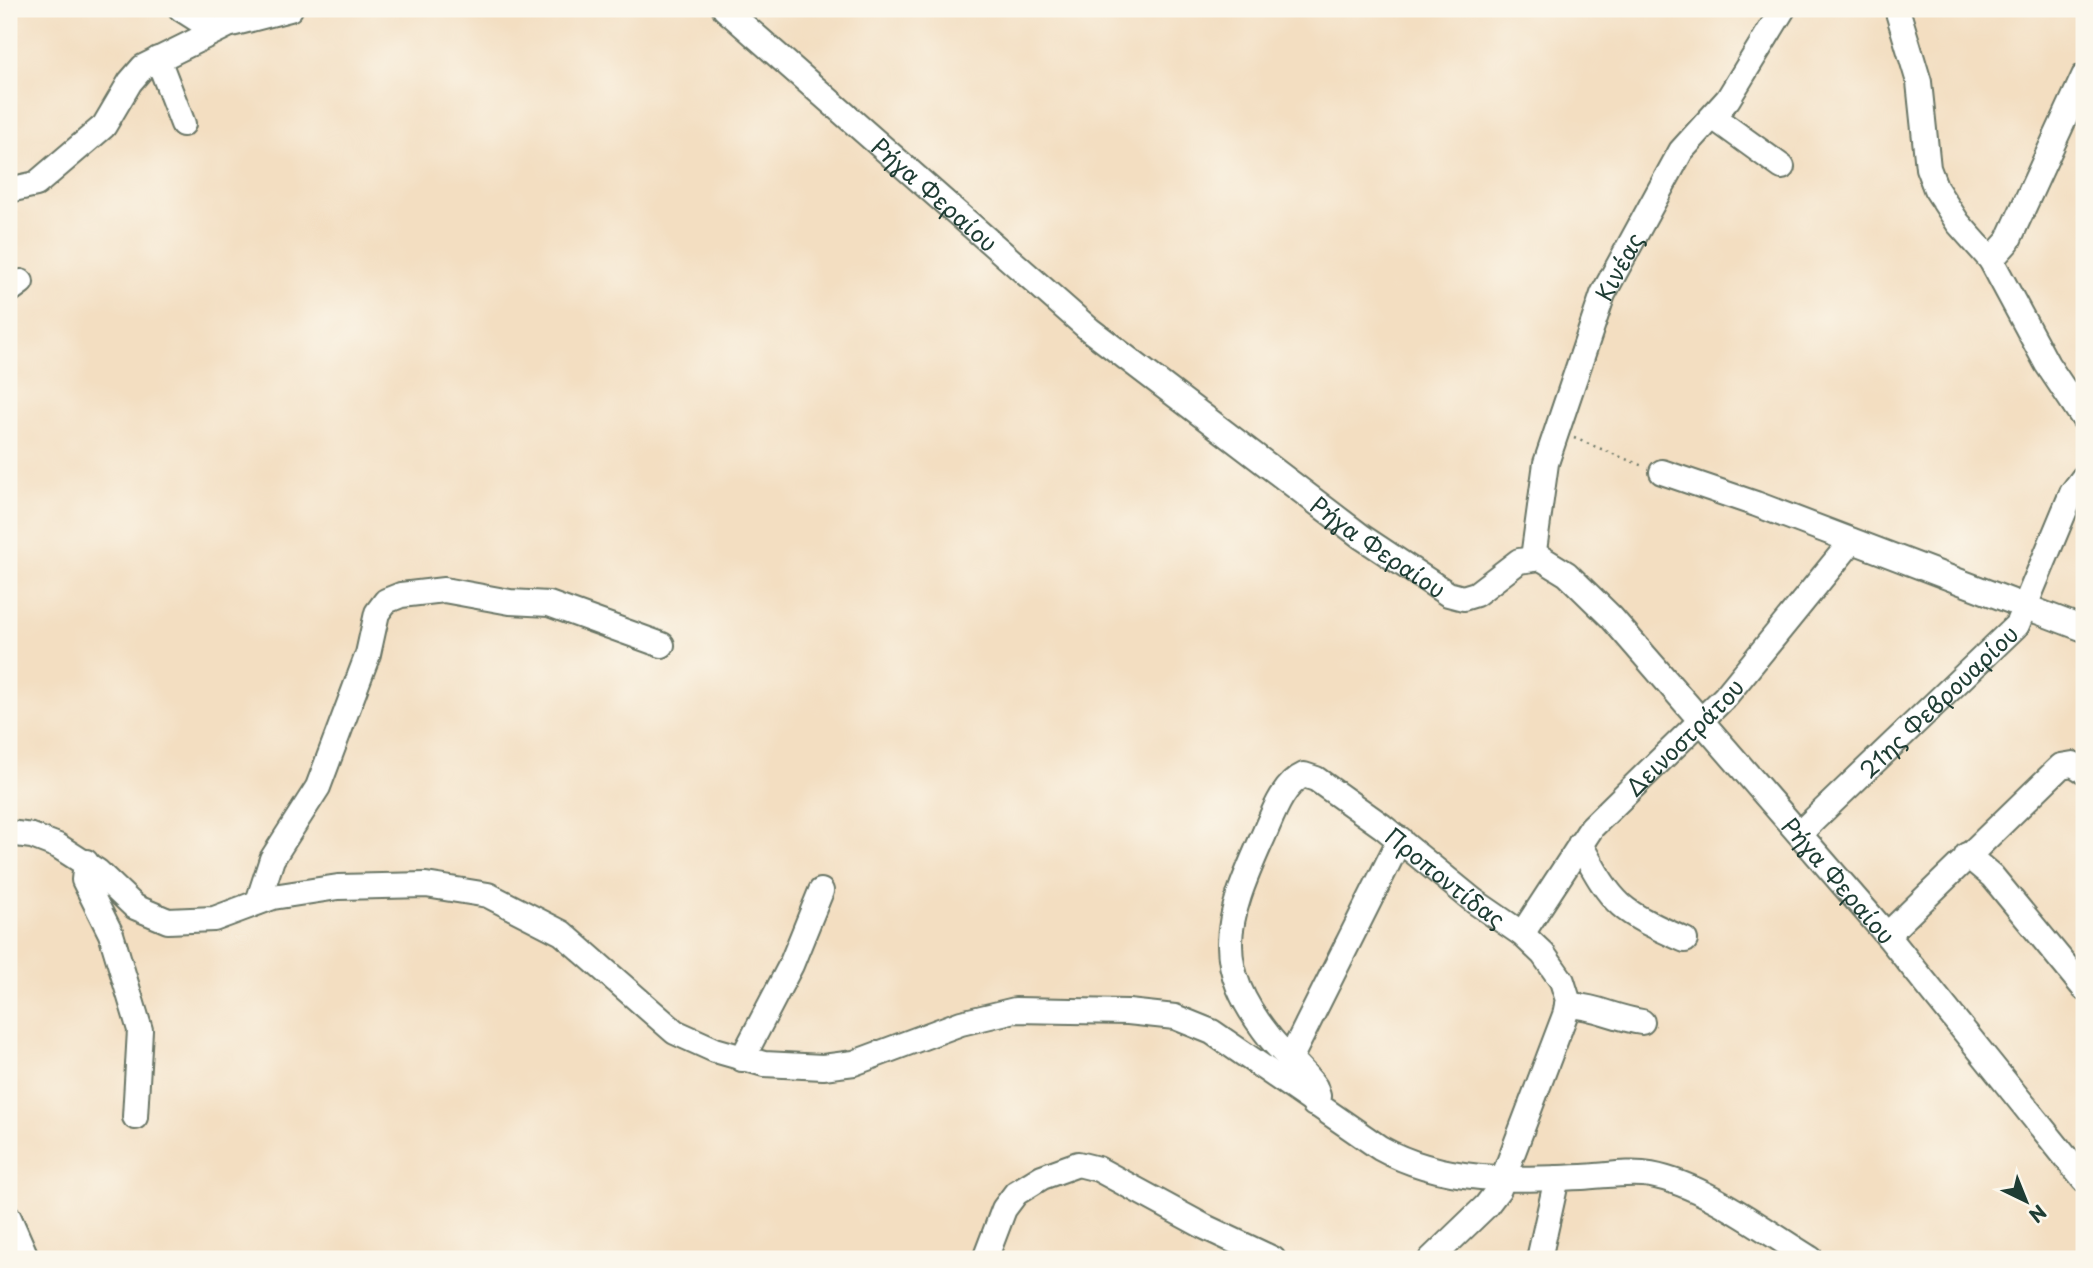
<svg xmlns="http://www.w3.org/2000/svg" width="2093" height="1268" font-family="'Playpen Sans',sans-serif">
  <style>
    .lines { fill: none; stroke-linecap: round; stroke-linejoin: round }
    .minor-casing { stroke: #697565; stroke-width: 28 }
    .path { stroke: #697565; stroke-width: 2.5; stroke-dasharray: 2 5; stroke-linecap: butt }
    .minor { stroke: #fff; stroke-width: 24 }
    .labels { text-anchor: middle; dominant-baseline: central; stroke-width: 7; stroke-linejoin: round; paint-order: stroke }
    .street-label { font-size: 23px; fill: #1f3d34; stroke: #fbf7ec }
  </style>
  <rect width="100%" height="100%" fill="#fbf7ec"/>
  <filter id="ink" filterUnits="userSpaceOnUse"><feTurbulence type="fractalNoise" baseFrequency=".0143" numOctaves="2"/><feDisplacementMap in="SourceGraphic" scale="14" xChannelSelector="R" yChannelSelector="G"/><feConvolveMatrix kernelMatrix="1 2 1 2 8 2 1 2 1" color-interpolation-filters="sRGB"/></filter>
  <filter id="wash" filterUnits="userSpaceOnUse"><feTurbulence type="fractalNoise" baseFrequency=".00686" numOctaves="4" result="noise"/><feDisplacementMap in="SourceGraphic" scale="28" xChannelSelector="R" yChannelSelector="G"/><feGaussianBlur stdDeviation="1.57" result="paint"/><feColorMatrix in="noise" values="0 0 0 0 0 0 0 0 0 0 0 0 0 0 0 0 0 1.4 0 .05"/><feComposite in="paint" operator="in"/></filter>
  <g filter="url(#wash)">
    <rect width="100%" height="100%" fill="#f3dec1"/>
  </g>
  <g filter="url(#ink)">
    <g class="lines">
      <defs>
        <g id="minor">
          <polyline points="181,9 214,30"/>
          <path id="s1" d="M725,9l365,321 272,207 86,57 15,4 13,-4 43,-33 22,-3 26,16 44,43 276,318 197,245"/>
          <polyline points="1897,9 1919,82 1928,168 1936,189 1958,223 1991,260 2047,364 2084,419"/>
          <polyline points="158,59 183,124"/>
          <polyline points="1713,117 1782,167"/>
          <polyline points="9,190 36,184 104,126 130,82 143,67 228,25 290,9"/>
          <polyline points="1991,260 2008,241 2084,76"/>
          <polyline points="9,291 21,282"/>
          <polyline points="1662,472 1756,504 2084,629"/>
          <path id="s2" d="M1533,558l13,-95 57,-169 78,-143 47,-52 55,-90"/>
          <path d="M9,833l23,3 26,10 39,25 38,36 33,14 46,-2 59,-22 65,-10 88,-2 62,10 74,38 113,99 40,18 49,14 59,3 31,-4 107,-40 54,-13 113,2 47,5 37,15 168,116c63,35 132,32 202,29 22,-1 48,-6 69,-2 54,10 114,56 160,84"/>
          <path id="s3" d="M1800,833l217,-208 55,-132 12,-16"/>
          <path d="M1580,844c34,64 40,67 105,96"/>
          <polyline points="1967,855 1992,876 2084,988"/>
          <polyline points="86,862 84,880 111,934 140,1030 135,1117"/>
          <polyline points="258,902 272,859 318,787 368,654 377,613 386,601 401,595 444,590 510,602 549,604 662,645"/>
          <path id="s4" d="M1522,934l70,-107 133,-130 127,-156"/>
          <polyline points="1887,935 2061,766 2073,764 2084,771"/>
          <path d="M1567,1005c29,1 47,13 75,17"/>
          <polyline points="742,1059 791,965 821,891"/>
          <polyline points="1290,1059 1400,839"/>
          <path id="s5" d="M1314,1104l4,-8 -3,-9c-12,-18 -30,-31 -44,-48 -60,-75 -46,-117 -10,-198 10,-21 20,-56 43,-66l12,4 66,47 92,75 48,33 21,20 19,27 6,19 -3,15 -66,174 -13,17 -55,53"/>
          <polyline points="9,1218 27,1259"/>
          <polyline points="985,1259 1004,1209 1016,1193 1042,1177 1078,1164 1098,1169 1205,1227 1273,1259"/>
          <polyline points="1539,1259 1557,1178"/>
        </g>
      </defs>
      <use href="#minor" class="minor-casing"/>
      <polyline class="path" points="1574,438 1643,466"/>
      <use href="#minor" class="minor"/>
    </g>
  </g>
  <g class="labels">
    <g class="street-label">
      <text stroke="none"><textPath href="#s1" startOffset="280">Ρήγα Φεραίου</textPath></text>
      <text stroke="none"><textPath href="#s2" startOffset="306">Κινέας</textPath></text>
      <text stroke="none"><textPath href="#s1" startOffset="847">Ρήγα Φεραίου</textPath></text>
      <text stroke="none"><textPath href="#s3" startOffset="191">21ης Φεβρουαρίου</textPath></text>
      <text stroke="none"><textPath href="#s4" startOffset="257">Δεινοστράτου</textPath></text>
      <text stroke="none"><textPath href="#s5" startOffset="553">Προποντίδας</textPath></text>
      <text stroke="none"><textPath href="#s1" startOffset="1477">Ρήγα Φεραίου</textPath></text>
    </g>
  </g>
  <rect width="2093" height="1268" fill="none" stroke="#fbf7ec" stroke-width="35"/>
  <g transform="translate(2026 1201) rotate(137)" stroke="#fbf7ec" stroke-width="5" paint-order="stroke">
  <path d="M0-5L12 26L0 18L-12 26Z" fill="#1f3d34"/>
  <text y="-10" font-size="19" font-weight="bold" text-anchor="middle" fill="#1f3d34">N</text>
  </g>
</svg>
